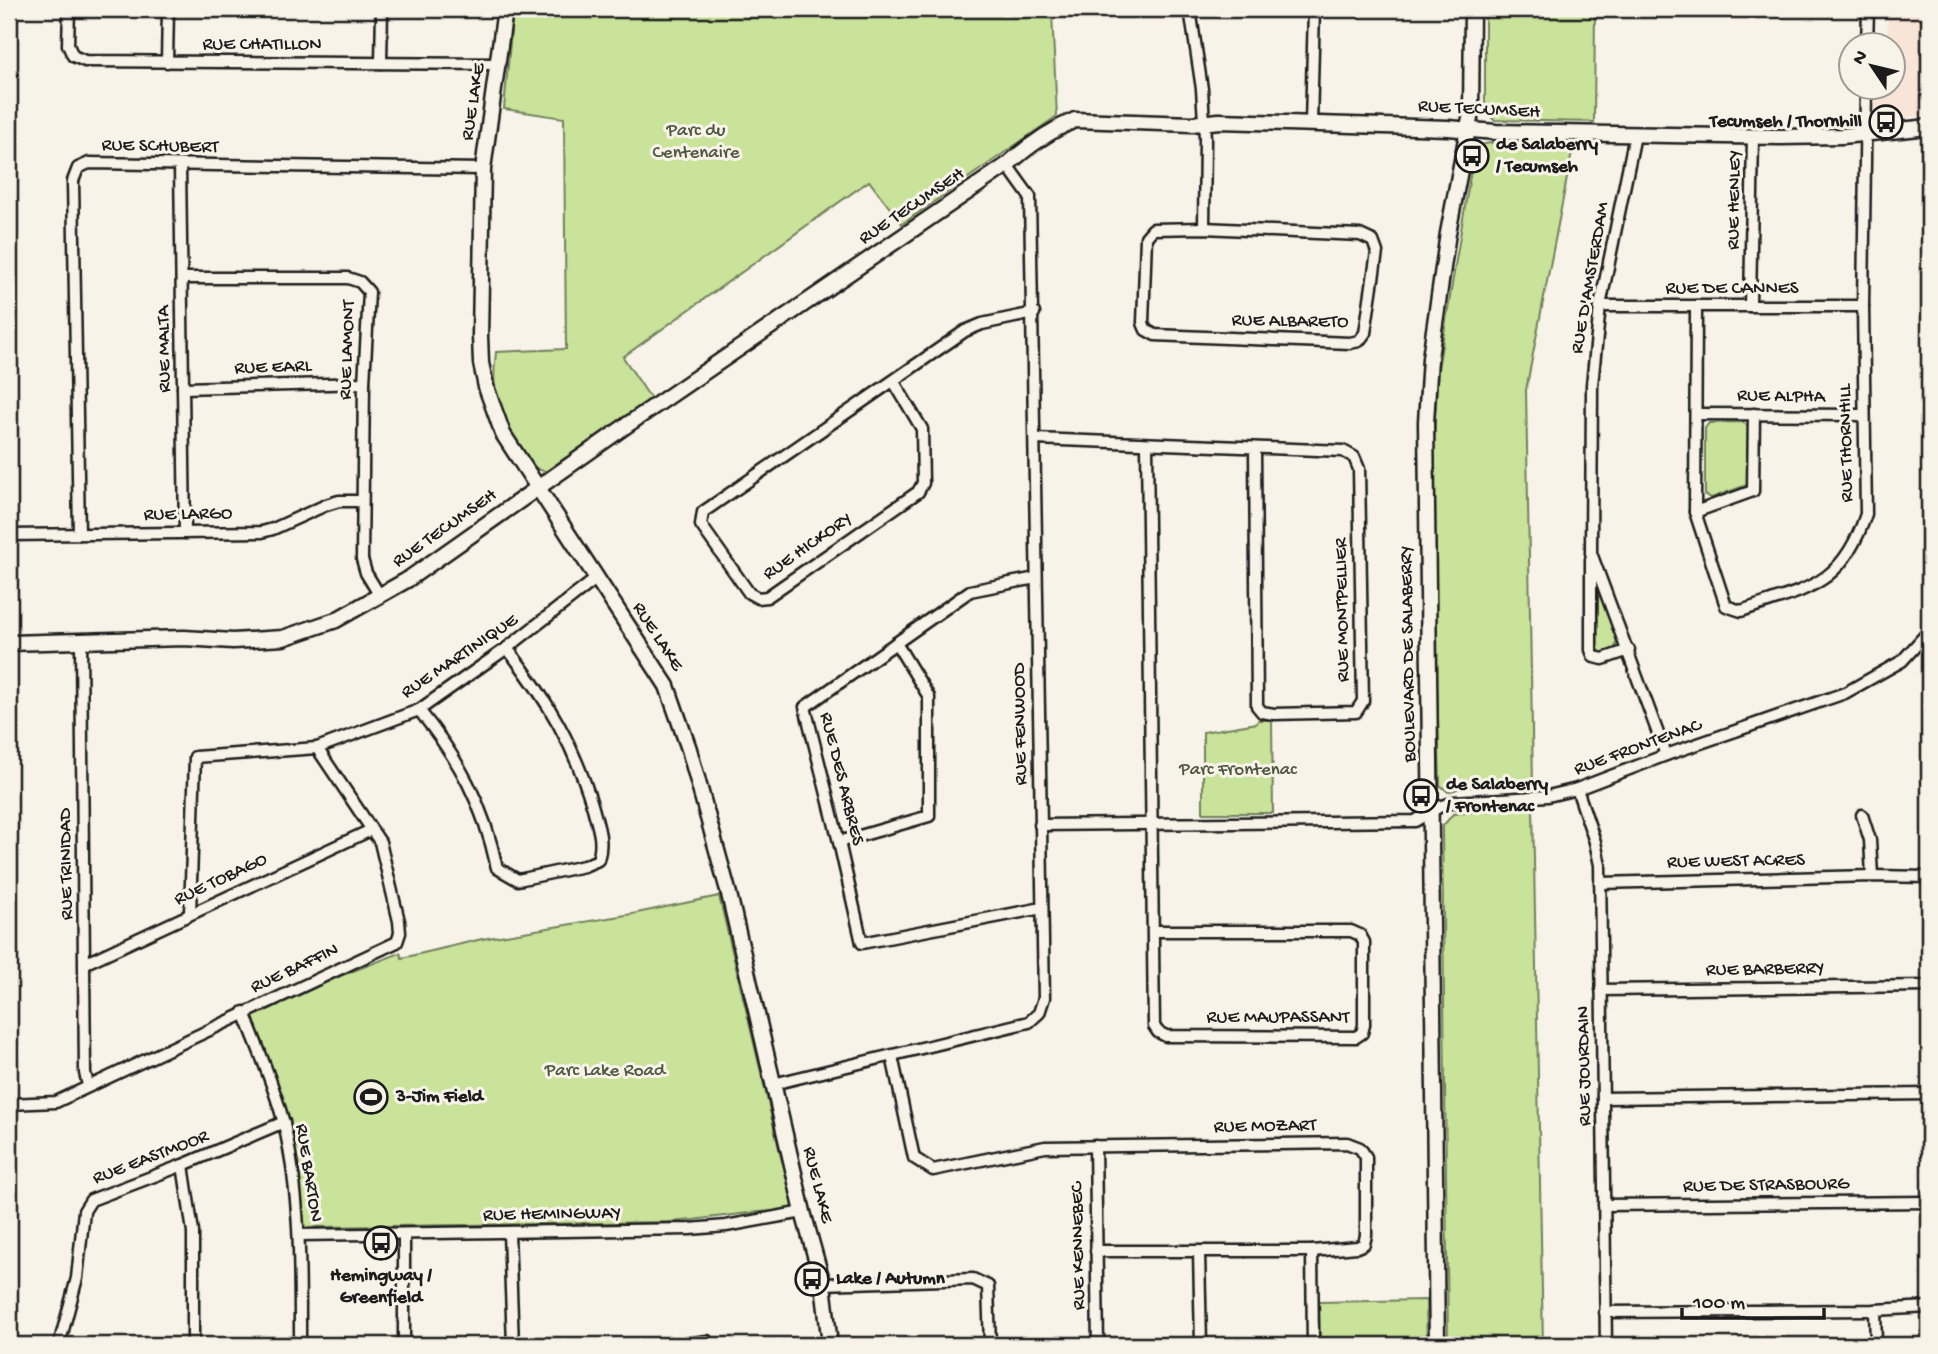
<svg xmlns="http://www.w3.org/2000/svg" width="1938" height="1354" font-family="'Gochi Hand',sans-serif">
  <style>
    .built { fill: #f8e5d7 }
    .green { fill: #c9e39a; stroke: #72805b; stroke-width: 2 }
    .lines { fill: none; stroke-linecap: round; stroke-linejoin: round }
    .street-casing { stroke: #1c1c1c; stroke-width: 15 }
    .secondary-casing { stroke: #1c1c1c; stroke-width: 19 }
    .street { stroke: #f7f3e8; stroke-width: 10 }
    .secondary { stroke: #f7f3e8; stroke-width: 14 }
    .labels { text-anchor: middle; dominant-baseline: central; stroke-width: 6; stroke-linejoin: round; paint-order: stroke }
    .street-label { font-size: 19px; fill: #1c1c1c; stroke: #f7f3e8 }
    .poi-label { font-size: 19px; font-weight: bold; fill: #1c1c1c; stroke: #f7f3e8; text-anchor: start }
    .park-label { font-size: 19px; fill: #505842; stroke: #f7f3e8 }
  </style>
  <rect width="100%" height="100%" fill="#f7f3e8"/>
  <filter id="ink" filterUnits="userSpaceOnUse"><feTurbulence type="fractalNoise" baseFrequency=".0143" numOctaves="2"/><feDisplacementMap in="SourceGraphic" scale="14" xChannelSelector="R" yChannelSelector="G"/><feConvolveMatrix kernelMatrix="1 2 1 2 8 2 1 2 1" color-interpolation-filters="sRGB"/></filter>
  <g filter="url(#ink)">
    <polygon class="built" points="1888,9 1929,9 1929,114 1902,118 1900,115 1883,119 1873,111 1873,91 1886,91 1886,88 1892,88 1892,46 1887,45"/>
    <g class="green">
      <path d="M513,9h543l-4,4 5,103 -155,108 -33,-43 -246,176 28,42 -104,72c-25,2 -49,-64 -52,-85 -2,-11 0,-23 1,-34l70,-3 -2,-231 -60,-9z"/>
      <polygon points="1485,9 1595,9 1594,122 1494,120 1485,110"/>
      <polygon points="1490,143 1573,147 1526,390 1533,785 1464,787 1448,792 1440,785 1436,649 1434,435 1438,369 1475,146"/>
      <polygon points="1742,422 1748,426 1747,485 1711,498 1705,495 1705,428 1709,423"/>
      <polygon points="1601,596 1617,640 1615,649 1602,654 1597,647 1598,597"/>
      <polygon points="1258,720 1272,720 1273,813 1203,813 1203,732 1257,723"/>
      <polygon points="1533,806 1543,1345 1448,1345 1442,827 1453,814"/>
      <path d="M719,896l63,265 21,51c-43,-5 -90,8 -134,10l-353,5 -16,8 3,-28 -8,-63 -7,-28 -26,-76 -18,-27 156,-60 2,5 80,-19 150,-25z"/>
      <polygon points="1426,1300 1427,1345 1320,1345 1319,1302"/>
    </g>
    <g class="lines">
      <defs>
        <g id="street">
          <polyline points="69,9 68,45 73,56 85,61 499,64"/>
          <polyline points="1190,9 1202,89 1205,138 1204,228"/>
          <polyline points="1867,46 1868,9"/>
          <polyline points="167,62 168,9"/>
          <polyline points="381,63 382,9"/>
          <polyline points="1311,124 1314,9"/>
          <polyline points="1635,135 1600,306 1592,385 1591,553 1666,755"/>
          <polyline points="180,165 185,533"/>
          <polygon points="1204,228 1360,235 1373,241 1377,252 1365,333 1359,341 1350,343 1155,335 1146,330 1143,323 1146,237 1153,229"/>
          <polyline points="182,278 348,278 360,282 369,292 364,383 362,559 366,573 380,596"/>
          <polyline points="1600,306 1863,306"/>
          <path d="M1696,306l-1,206 31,94 15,5c66,-23 101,-24 125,-97l-3,-208 3,-218"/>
          <polyline points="1750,306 1753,136"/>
          <polyline points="894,382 922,429 923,483 918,492 767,597 758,598 749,593 701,525 703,512 965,331 982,324 1034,313"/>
          <polyline points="183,388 364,383"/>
          <polyline points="1697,414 1864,415"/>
          <polyline points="1035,439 1343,451 1354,457 1359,469 1363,701 1356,712 1274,714 1262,712 1257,706 1255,448"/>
          <polyline points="1147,445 1154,1026 1158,1032 1166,1036 1356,1037 1362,1033 1364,1025 1364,942 1360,935 1351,931 1154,931"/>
          <polyline points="1695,512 1753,491 1754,414"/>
          <polyline points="79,534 73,181 78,168 89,163 483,169"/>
          <polyline points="9,535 262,532 273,529 326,505 339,501 362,501"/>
          <polyline points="1591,559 1591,650 1594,657 1603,659 1629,650"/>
          <polyline points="1036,578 970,591 805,707 839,842 862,943 1042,908"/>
          <polyline points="81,642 85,1073 88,1085"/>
          <path d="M419,710c41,51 64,93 78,158l21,12 66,-14 14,-6c6,-19 0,-33 -5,-52 -18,-62 -46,-109 -86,-160"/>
          <polyline points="1577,789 1595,842 1600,865 1606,1345"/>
          <polyline points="1862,815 1870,840 1872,876"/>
          <polyline points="1040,825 1415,821 1439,807 1454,802 1548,796 1577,789 1666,755 1845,693 1902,661 1929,631"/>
          <polyline points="839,842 929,816 929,697 896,643"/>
          <polyline points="1600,883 1872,876 1929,877"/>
          <polyline points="190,913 195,757 317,748 419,710 507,648 597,578"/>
          <polyline points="86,963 371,830"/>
          <polyline points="1601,990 1929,986"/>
          <path d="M244,1012c14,37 31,75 40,112 17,73 16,147 16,221"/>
          <polyline points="892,1056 914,1158 933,1170 1045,1147 1347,1143 1360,1148 1366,1157 1366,1235 1364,1244 1357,1247 1312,1251 1096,1251"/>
          <polyline points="773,1084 1029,1022 1039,1013 1044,998 1030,197 1007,165"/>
          <polyline points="1603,1098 1929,1094"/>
          <polyline points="9,1104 56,1102 397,942 400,933 399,921 380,842 317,748"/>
          <polyline points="1095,1146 1098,1345"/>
          <polyline points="183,1165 193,1232 193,1345"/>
          <polyline points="1604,1205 1929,1202"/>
          <polyline points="509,1233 513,1345"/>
          <polyline points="300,1235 690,1229 726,1226 803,1212"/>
          <polyline points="1312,1251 1313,1345"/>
          <polyline points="1199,1252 1201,1345"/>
          <polyline points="823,1284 973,1279 988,1286 990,1345"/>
          <polyline points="1875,1310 1876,1345"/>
          <polyline points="1605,1312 1875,1310 1929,1307"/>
          <polyline points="59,1345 77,1278 84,1211 91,1200 183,1165 284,1122"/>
          <polyline points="404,1345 404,1235"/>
          <polyline points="678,1345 707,1341 709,1345"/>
        </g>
        <g id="secondary">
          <polyline points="505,9 483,169 480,336 481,363 486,387 503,434 667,686 689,749 729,894 803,1212 823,1284 830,1345"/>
          <path d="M9,643l175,-5 49,3 50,-3 53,-18 71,-40 220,-155 380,-260c20,-18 44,-35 68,-45l117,4 27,-3 229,7 48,4 284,5 62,-1 87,-9"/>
          <polyline points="1437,1345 1426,422 1430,358 1448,233 1471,113 1472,9"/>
        </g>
      </defs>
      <use href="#street" class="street-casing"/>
      <use href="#secondary" class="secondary-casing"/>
      <use href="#street" class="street"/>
      <use href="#secondary" class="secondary"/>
    </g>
  </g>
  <defs>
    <symbol id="bus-ring" viewBox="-11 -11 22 22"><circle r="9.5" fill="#f7f3e8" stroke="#1c1c1c" stroke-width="1.5"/><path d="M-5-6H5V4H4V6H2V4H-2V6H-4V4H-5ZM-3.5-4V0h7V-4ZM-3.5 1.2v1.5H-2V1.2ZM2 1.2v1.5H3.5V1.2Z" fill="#1c1c1c"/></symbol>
    <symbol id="stadium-ring" viewBox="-11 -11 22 22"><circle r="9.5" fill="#f7f3e8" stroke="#1c1c1c" stroke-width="1.5"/><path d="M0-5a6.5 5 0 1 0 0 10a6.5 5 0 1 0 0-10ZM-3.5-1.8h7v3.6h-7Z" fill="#1c1c1c"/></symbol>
  </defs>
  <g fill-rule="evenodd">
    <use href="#bus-ring" x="1867" y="103" width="38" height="38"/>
    <use href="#bus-ring" x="1453" y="137" width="38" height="38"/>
    <use href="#bus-ring" x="1402" y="777" width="38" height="38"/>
    <use href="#stadium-ring" x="352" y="1078" width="38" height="38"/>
    <use href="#bus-ring" x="362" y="1224" width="38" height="38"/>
    <use href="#bus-ring" x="793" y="1260" width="38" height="38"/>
  </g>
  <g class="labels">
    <g class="street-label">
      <text x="262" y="45">RUE CHATILLON</text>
      <text transform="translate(474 102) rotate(-81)">RUE LAKE</text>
      <text transform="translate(1479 110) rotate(3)">RUE TECUMSEH</text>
      <text transform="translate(160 147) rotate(1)">RUE SCHUBERT</text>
      <text transform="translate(1735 200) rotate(-89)">RUE HENLEY</text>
      <text transform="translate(912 207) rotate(-34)">RUE TECUMSEH</text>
      <text transform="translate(1591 278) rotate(-80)">RUE D'AMSTERDAM</text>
      <text x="1732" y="289">RUE DE CANNES</text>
      <text transform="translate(1290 322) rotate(1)">RUE ALBARETO</text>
      <text transform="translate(165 349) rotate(-91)">RUE MALTA</text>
      <text transform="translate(348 350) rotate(-88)">RUE LAMONT</text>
      <text transform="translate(273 368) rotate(-2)">RUE EARL</text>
      <text transform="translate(1781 397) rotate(1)">RUE ALPHA</text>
      <text transform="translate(1847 443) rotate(-91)">RUE THORNHILL</text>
      <text transform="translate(188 515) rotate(-1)">RUE LARGO</text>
      <text transform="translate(445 529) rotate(-35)">RUE TECUMSEH</text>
      <text transform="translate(808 547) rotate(-35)">RUE HICKORY</text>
      <text transform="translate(1343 610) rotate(-91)">RUE MONTPELLIER</text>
      <text transform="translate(657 637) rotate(57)">RUE LAKE</text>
      <text transform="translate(1409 654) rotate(-91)">BOULEVARD DE SALABERRY</text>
      <text transform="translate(460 657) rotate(-34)">RUE MARTINIQUE</text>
      <text transform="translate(1021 724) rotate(-91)">RUE FENWOOD</text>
      <text transform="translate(1638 748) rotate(-20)">RUE FRONTENAC</text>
      <text transform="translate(841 779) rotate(76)">RUE DES ARBRES</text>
      <text transform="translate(1736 862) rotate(-1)">RUE WEST ACRES</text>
      <text transform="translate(67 864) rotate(-91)">RUE TRINIDAD</text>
      <text transform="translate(221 880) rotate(-25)">RUE TOBAGO</text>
      <text transform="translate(295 969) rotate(-25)">RUE BAFFIN</text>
      <text transform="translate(1765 970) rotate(-1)">RUE BARBERRY</text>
      <text x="1278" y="1018">RUE MAUPASSANT</text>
      <text transform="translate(1585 1066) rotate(-91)">RUE JOURDAIN</text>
      <text transform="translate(1265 1127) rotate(-1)">RUE MOZART</text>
      <text transform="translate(151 1158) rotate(-21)">RUE EASTMOOR</text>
      <text transform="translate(308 1173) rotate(81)">RUE BARTON</text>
      <text transform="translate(817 1185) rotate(76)">RUE LAKE</text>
      <text transform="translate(1766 1186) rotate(-1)">RUE DE STRASBOURG</text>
      <text transform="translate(552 1215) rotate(-1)">RUE HEMINGWAY</text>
      <text transform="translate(1079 1246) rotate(-91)">RUE KENNEBEC</text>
    </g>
    <g class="poi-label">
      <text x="1862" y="122" text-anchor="end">Tecumseh / Thornhill</text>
      <text x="1496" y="145">de Salaberry<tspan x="1496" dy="22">/ Tecumseh</tspan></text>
      <text x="1446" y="785">de Salaberry<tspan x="1446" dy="22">/ Frontenac</tspan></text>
      <text x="396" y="1097">3-Jim Field</text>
      <text x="381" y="1276" text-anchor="middle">Hemingway /<tspan x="381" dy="22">Greenfield</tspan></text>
      <text x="836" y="1279">Lake / Autumn</text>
    </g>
    <g class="park-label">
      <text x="696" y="131">Parc du<tspan x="696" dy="22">Centenaire</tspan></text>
      <text x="1238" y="770">Parc Frontenac</text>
      <text x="605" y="1071">Parc Lake Road</text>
    </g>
  </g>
  <rect width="1938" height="1354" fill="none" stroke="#f7f3e8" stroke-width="35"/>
  <rect x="18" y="18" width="1903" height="1319" fill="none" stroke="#1c1c1c" stroke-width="2.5" filter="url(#ink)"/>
  <g transform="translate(1872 66) rotate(305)"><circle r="33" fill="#f7f3e8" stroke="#9f9d96" stroke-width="2"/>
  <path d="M0-5L12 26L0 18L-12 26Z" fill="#1c1c1c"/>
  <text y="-10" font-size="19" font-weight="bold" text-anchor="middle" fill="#1c1c1c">N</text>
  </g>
  <path d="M1682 1308v10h142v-10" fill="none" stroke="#1c1c1c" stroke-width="3.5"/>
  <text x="1693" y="1308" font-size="21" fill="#1c1c1c" stroke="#f7f3e8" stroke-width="5" paint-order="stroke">100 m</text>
</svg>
